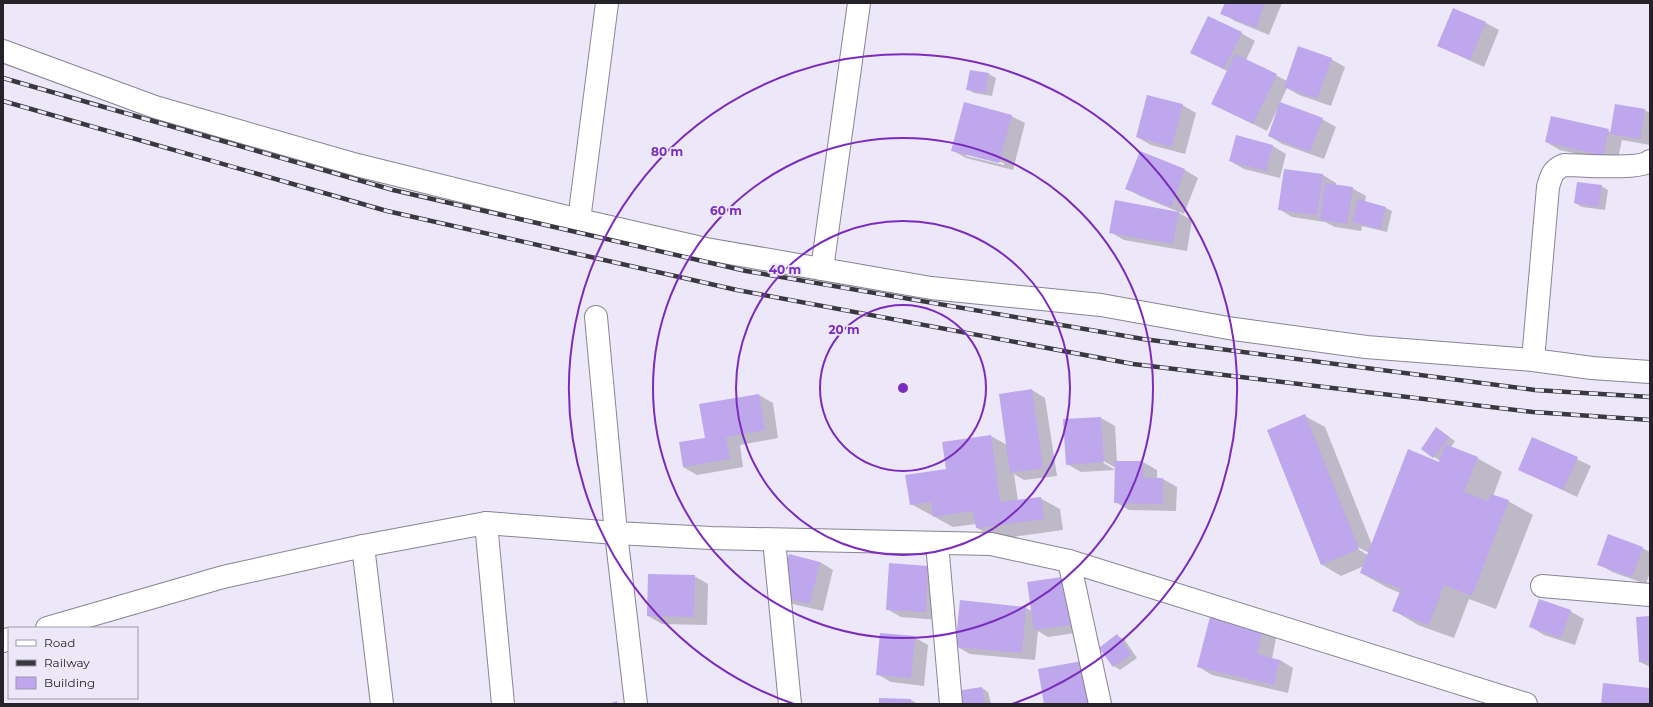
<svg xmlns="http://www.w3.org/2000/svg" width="1653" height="707" font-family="Montserrat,sans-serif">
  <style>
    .shadow { fill: #0003; fill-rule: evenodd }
    .building { fill: #bea7ec }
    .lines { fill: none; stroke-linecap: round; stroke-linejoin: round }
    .minor-casing { stroke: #888493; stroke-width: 24 }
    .minor { stroke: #fff; stroke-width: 22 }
    .rail-casing { stroke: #3a383f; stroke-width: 4.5 }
    .rail { stroke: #ede8f9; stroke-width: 3; stroke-dasharray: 9; stroke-linecap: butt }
    .ring { fill: none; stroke: #7b2cbf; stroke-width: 2 }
    .centre { fill: #7b2cbf; stroke: #ede8f9; stroke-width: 2 }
    .ring-label { font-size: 12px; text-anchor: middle; font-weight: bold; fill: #7b2cbf; stroke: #ede8f9; stroke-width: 3.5; stroke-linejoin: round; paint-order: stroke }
  </style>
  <rect width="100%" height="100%" fill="#ede8f9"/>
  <g class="shadow">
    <polygon points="1226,3 1282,3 1269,35 1235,21 1222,13"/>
    <polygon points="1486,23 1499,30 1484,67 1438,46"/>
    <polygon points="1241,33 1255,41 1246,60 1287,81 1331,59 1345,67 1331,106 1299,95 1287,88 1280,103 1322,119 1336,127 1324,159 1282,144 1269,136 1278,111 1277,110 1267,131 1212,103 1227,71 1191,53"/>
    <polygon points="971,71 989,74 996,78 992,96 974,93 967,89"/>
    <polygon points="1182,105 1196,113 1185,154 1151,145 1137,137"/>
    <polygon points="1645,110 1650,113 1650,145 1622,140 1617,163 1560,150 1546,142 1552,117 1611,132"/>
    <path d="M1011,116l14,7 -12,47 -47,-12 -14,-8zM966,154l38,9v2l-38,-9z"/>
    <polygon points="1273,146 1286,154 1280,178 1244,169 1230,161"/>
    <polygon points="1185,170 1198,178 1184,214 1140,196 1126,188"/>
    <polygon points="1323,175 1336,183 1336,186 1352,188 1366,196 1365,202 1386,208 1392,211 1387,232 1362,226 1361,231 1335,227 1325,222 1292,217 1279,209"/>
    <polygon points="1601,186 1608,190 1605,210 1582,207 1575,203"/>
    <polygon points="1116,202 1179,213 1192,220 1187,251 1124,240 1110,232"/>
    <polygon points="1032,390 1045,398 1057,476 1024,480 1014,474 1018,501 1040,498 1060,509 1063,530 997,539 977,528 976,524 953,527 911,504 947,470 991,436 1007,445"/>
    <polygon points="759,395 773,403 778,438 740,445 743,467 697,475 683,467 706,439"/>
    <path d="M1305,416l20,11 47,118 67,-82 1,-2 -18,-12 15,-21 18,13 -4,6 26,11 25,14 -9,24 15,5 25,14 -37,94 -27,-10 -15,39 -36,-13 -25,-15 7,-17 -14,-6 -25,-14 3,-7 -23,10 -20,-12zM1356,546l13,7v3l-14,-9z"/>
    <polygon points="1101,418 1115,426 1117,462 1143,462 1157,470 1157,479 1163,479 1177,487 1176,511 1129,510 1115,502 1116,468 1100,459 1099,460 1115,470 1081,472 1067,464"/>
    <polygon points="1533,438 1591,466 1577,497 1519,469"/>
    <polygon points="1642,548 1650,552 1650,572 1646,584 1612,572 1599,564"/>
    <polygon points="820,562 833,570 823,611 793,604 779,596"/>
    <polygon points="890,564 928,567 939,620 901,617 887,609"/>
    <polygon points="694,576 708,584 707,625 662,624 648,616"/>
    <polygon points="1028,582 1089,631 1048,637 1038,631 1035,660 970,654 956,646 961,601 1026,608 1032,611"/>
    <polygon points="1570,611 1584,619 1575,645 1544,635 1531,627"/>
    <polygon points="1650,617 1650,667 1640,662"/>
    <polygon points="1263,630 1276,638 1272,659 1280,660 1293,668 1288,693 1212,675 1199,667"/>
    <polygon points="1117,636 1124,639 1137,658 1120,670 1114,666"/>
    <polygon points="914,637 928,645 924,686 891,682 877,674"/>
    <polygon points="982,688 988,692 991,704 959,704"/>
    <polygon points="880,699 911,700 918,704 880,704"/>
  </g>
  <g class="building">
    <polygon points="1225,3 1265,3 1256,28 1220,14"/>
    <polygon points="1453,8 1486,22 1470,60 1437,46"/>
    <polygon points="1208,16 1242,32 1224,69 1190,53"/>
    <polygon points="1298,46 1332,58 1317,99 1284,87"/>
    <polygon points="1235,54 1277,74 1253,124 1211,104"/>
    <polygon points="970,70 989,73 985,93 966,90"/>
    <polygon points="1147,95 1183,104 1172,147 1136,137"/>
    <polygon points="964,102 1012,115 999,163 951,151"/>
    <polygon points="1280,102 1323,118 1310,152 1268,136"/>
    <polygon points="1615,104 1645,109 1640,139 1610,134"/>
    <polygon points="1551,116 1609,129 1603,156 1545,142"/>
    <polygon points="1236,135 1273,145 1266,171 1229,161"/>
    <polygon points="1140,151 1185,169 1171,207 1125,189"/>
    <polygon points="1284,169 1323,174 1317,215 1278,210"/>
    <polygon points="1577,182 1602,185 1598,207 1574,203"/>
    <polygon points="1325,183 1353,187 1347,224 1320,220"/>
    <polygon points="1358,199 1386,207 1380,229 1352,222"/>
    <polygon points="1115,200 1179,212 1173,244 1109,233"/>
    <polygon points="1032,389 1043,468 1010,473 999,394"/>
    <polygon points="759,394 765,430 726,437 730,459 683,467 679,442 705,438 699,404"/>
    <polygon points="1305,414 1359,549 1321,565 1267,430"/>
    <polygon points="1101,417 1104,462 1066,465 1063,419"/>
    <polygon points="1436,427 1449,437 1433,458 1421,449"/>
    <polygon points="991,435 1000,502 1041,497 1044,519 976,528 973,511 933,517 931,502 910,505 905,475 946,469 942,442"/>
    <polygon points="1532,437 1578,457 1563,490 1518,470"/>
    <polygon points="1445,444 1478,457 1464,492 1488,501 1491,494 1509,500 1472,596 1444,585 1429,625 1392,611 1401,589 1360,573 1408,449 1439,462"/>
    <polygon points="1115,461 1143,461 1143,478 1163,478 1163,504 1114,503"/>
    <polygon points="1608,534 1643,547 1632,577 1597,565"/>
    <polygon points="789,554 820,562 810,604 778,596"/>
    <polygon points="889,563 928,566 926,612 886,610"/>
    <polygon points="648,574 695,575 694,617 647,616"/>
    <polygon points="1069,576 1076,624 1034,630 1027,582"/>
    <polygon points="1539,599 1571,610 1561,638 1529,627"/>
    <polygon points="960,600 1026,607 1022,653 955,647"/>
    <polygon points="1650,616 1650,661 1639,662 1636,617"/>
    <polygon points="1210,617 1263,629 1257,654 1280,660 1274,685 1197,667"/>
    <polygon points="880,633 915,636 911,678 876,675"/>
    <polygon points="1117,634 1131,654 1113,667 1099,648"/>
    <polygon points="1082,661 1089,704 1044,704 1038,669"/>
    <polygon points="1603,683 1650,688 1650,704 1601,704"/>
    <polygon points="982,687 985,704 958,704 956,691"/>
    <polygon points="879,698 911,699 911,704 879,704"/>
    <polygon points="617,701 618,704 608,704"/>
  </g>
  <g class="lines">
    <defs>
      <g id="minor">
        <polyline points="3,51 155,107 357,165 579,220 706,249 931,288 1101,305 1234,329 1366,347 1533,360 1592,368 1650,372"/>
        <polyline points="579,220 607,3"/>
        <polyline points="822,269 859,3"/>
        <polyline points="596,317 616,533 636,704"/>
        <path d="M1533,360l15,-173c3,-11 5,-18 16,-22 17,0 76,5 86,-4"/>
        <polyline points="486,523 503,704"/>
        <polyline points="774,540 790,704"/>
        <polyline points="937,543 951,704"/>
        <polyline points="363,546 382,704"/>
        <polyline points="1069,561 1100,704"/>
        <polyline points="1542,586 1650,595"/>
        <polyline points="47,628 223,577 363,546 486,523 616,533 711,538 991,544 1069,561 1526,704"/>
        <polyline points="3,641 9,639"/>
      </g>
    </defs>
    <use href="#minor" class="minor-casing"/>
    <use href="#minor" class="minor"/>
    <defs>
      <g id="rail">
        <polyline points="3,78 393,190 746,271 1143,339 1535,390 1650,397"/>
        <polyline points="3,101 387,211 737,290 1133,364 1533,412 1650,420"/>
      </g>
    </defs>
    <use href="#rail" class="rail-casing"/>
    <use href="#rail" class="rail"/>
  </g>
  <g class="ring">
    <circle cx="903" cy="388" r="83"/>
    <circle cx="903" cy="388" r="167"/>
    <circle cx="903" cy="388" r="250"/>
    <path d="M794 704A334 334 0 1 1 1012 704"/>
  </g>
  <circle cx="903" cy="388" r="6" class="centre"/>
  <g class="ring-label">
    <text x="667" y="156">80 m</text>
    <text x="726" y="215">60 m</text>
    <text x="785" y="274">40 m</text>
    <text x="844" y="334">20 m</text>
  </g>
  <rect width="1653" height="707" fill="none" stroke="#252329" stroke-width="8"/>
  <rect x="8" y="627" width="130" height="72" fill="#ede8f9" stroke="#9d99a6"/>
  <rect x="16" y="640" width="20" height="6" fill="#ffffff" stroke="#9d99a6"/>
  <text x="44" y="647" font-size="12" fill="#252329">Road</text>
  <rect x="16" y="660" width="20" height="6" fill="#3a383f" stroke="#9d99a6"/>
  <text x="44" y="667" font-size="12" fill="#252329">Railway</text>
  <rect x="16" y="677" width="20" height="12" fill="#bea7ec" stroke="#9d99a6"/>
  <text x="44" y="687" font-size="12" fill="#252329">Building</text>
</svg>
